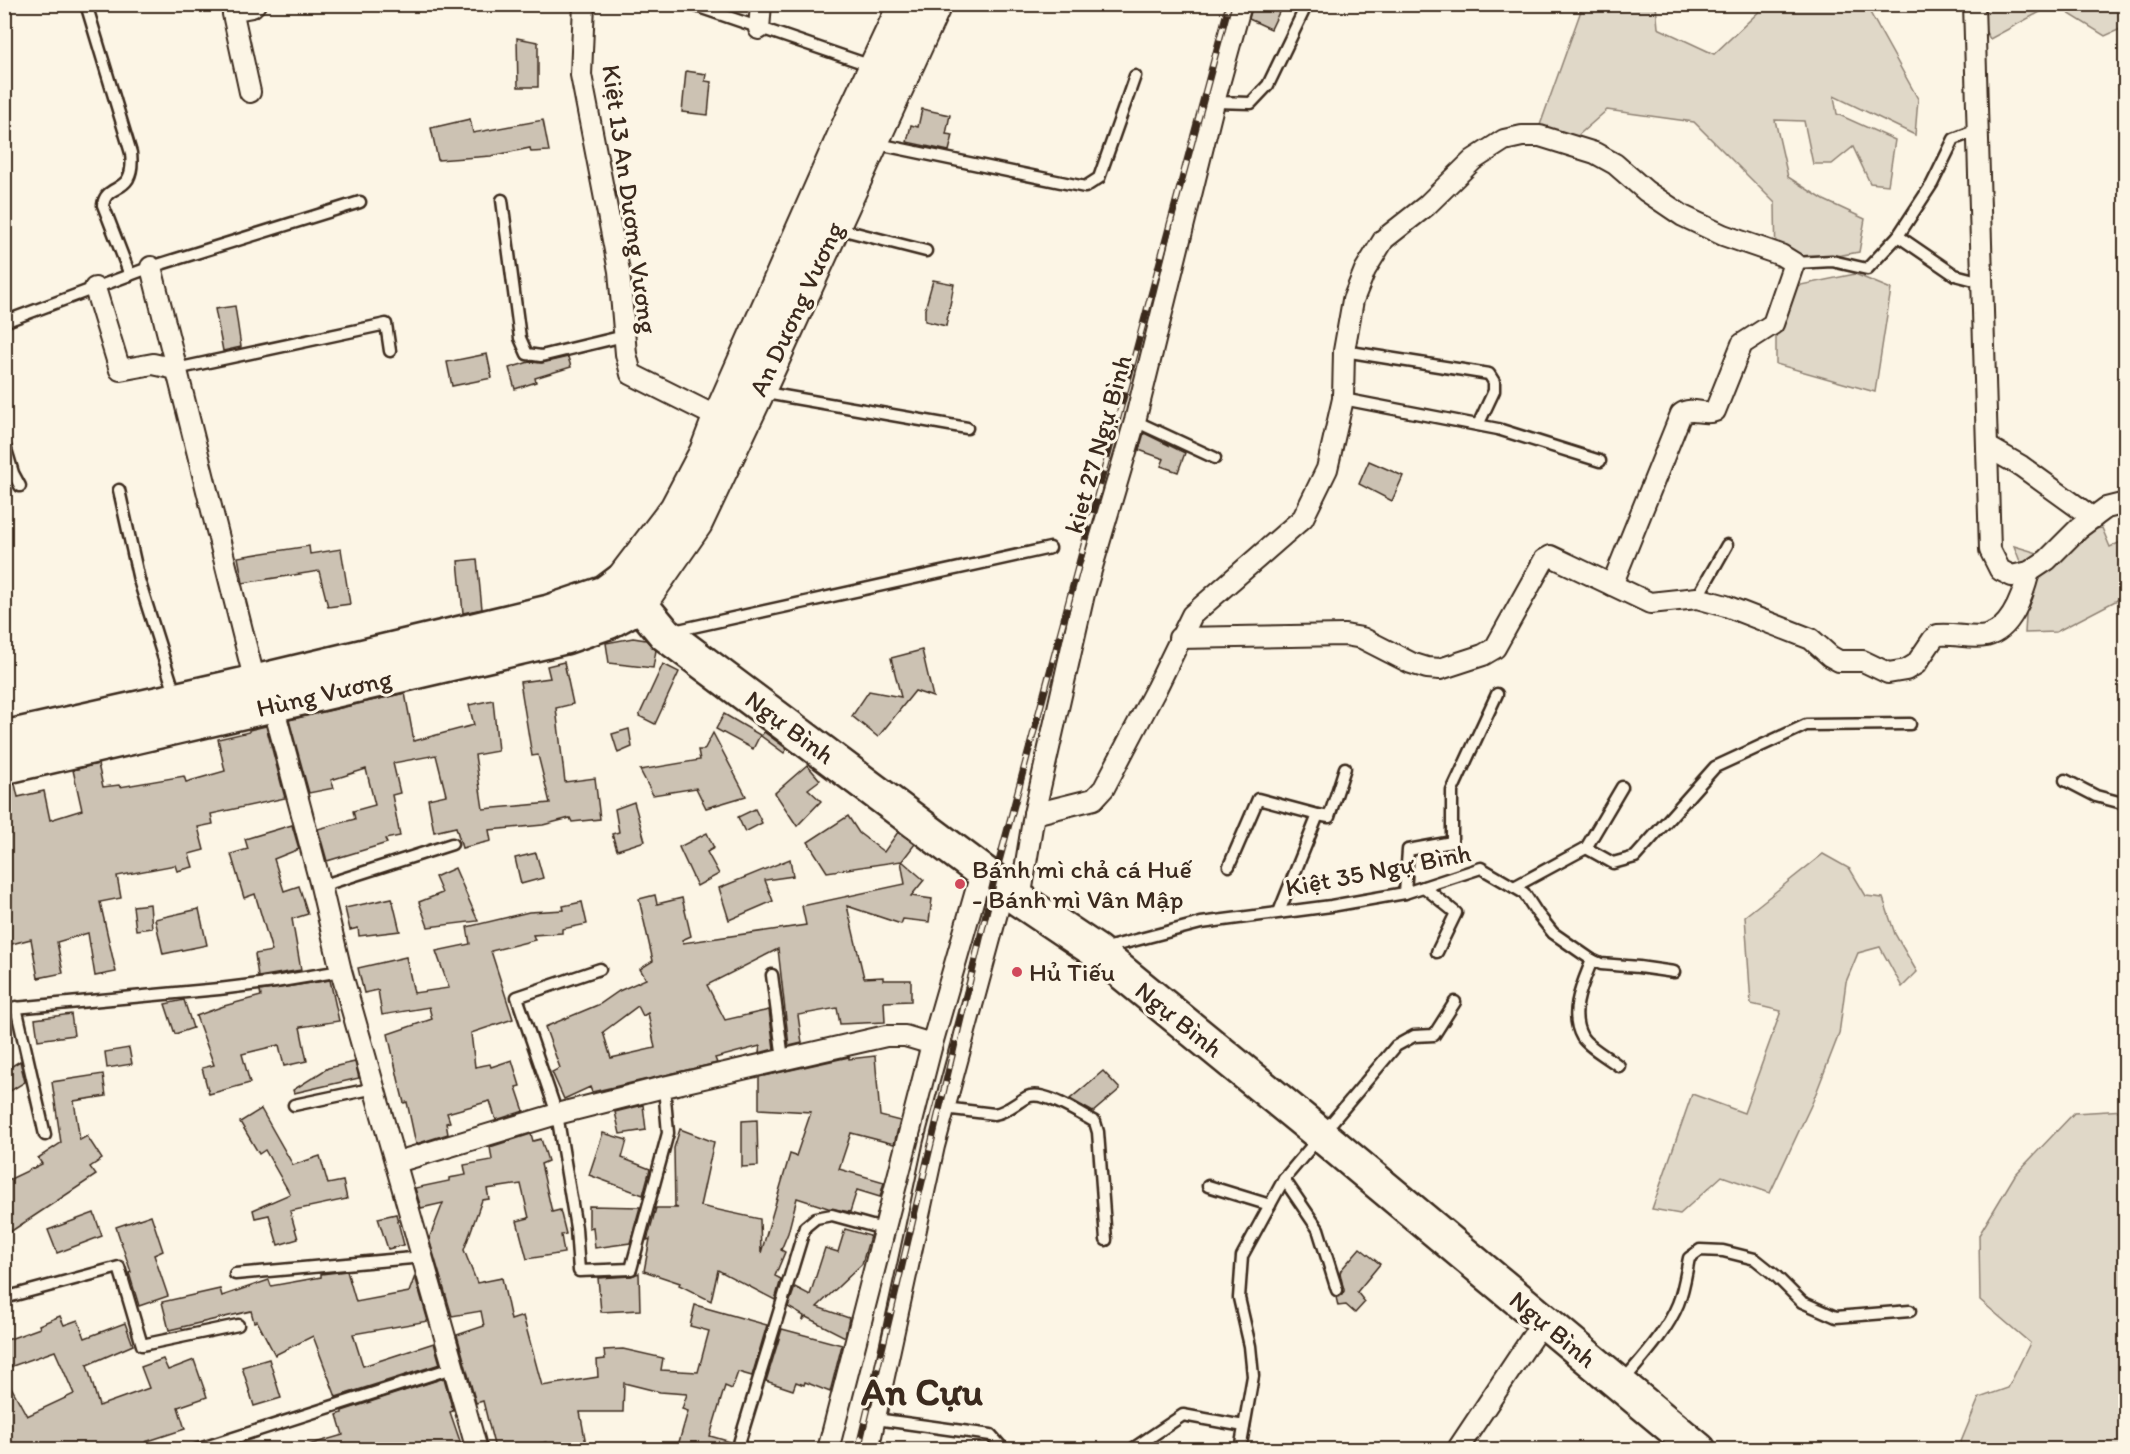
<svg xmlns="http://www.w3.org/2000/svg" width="2130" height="1454" font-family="Itim,sans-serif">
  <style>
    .green { fill: #e0d8c8; stroke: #8e8173; stroke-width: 1.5 }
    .building { fill: #ccc2b3; stroke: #3b2a1e; stroke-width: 1.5; fill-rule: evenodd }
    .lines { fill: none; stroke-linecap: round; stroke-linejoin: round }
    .service-casing { stroke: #3b2a1e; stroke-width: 15 }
    .minor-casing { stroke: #3b2a1e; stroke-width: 24 }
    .primary-casing { stroke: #3b2a1e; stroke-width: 36 }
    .trunk-casing { stroke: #3b2a1e; stroke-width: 38 }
    .service { stroke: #fcf5e5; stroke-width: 10 }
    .minor { stroke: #fcf5e5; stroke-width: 20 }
    .primary { stroke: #fcf5e5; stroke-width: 32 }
    .trunk { stroke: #fcf5e5; stroke-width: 33 }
    .rail-casing { stroke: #3b2a1e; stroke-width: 7 }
    .rail { stroke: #fcf5e5; stroke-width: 4.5; stroke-dasharray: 14; stroke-linecap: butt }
    .poi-dot { fill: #d1495b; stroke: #fcf5e5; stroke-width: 2 }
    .labels { text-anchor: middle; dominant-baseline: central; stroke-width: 6; stroke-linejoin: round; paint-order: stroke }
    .street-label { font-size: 26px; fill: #3b2a1e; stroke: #fcf5e5 }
    .poi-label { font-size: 26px; fill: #3b2a1e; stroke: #fcf5e5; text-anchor: start }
    .town-label { font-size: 38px; font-weight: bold; fill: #3b2a1e; stroke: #fcf5e5 }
  </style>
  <rect width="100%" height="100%" fill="#fcf5e5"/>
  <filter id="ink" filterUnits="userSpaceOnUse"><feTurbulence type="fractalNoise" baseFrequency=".0167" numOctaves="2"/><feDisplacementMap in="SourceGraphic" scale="12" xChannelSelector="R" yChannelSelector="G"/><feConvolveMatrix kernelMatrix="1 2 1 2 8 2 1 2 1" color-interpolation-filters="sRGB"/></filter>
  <g filter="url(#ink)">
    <g class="green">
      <polygon points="1583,5 1656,5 1658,28 1714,54 1766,5 1863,5 1868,9 1918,99 1915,135 1834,96 1837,114 1895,140 1888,185 1870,183 1853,147 1832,164 1813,164 1804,121 1775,120 1788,177 1824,200 1865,219 1859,252 1776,267 1775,203 1694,122 1607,110 1574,139 1539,128"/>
      <polygon points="1979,5 2053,5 1990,39 1974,12"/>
      <polygon points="2055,5 2125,5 2125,27 2105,36"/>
      <polygon points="1855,274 1891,289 1875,392 1776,364 1776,290"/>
      <polygon points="2102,528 2110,547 2125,540 2125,596 2056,632 2025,633 2028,582 2014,546 2041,554 2073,532"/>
      <polygon points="1823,854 1850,869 1866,896 1883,898 1895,934 1917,972 1902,987 1880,947 1858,953 1846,982 1839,1034 1813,1101 1770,1193 1722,1176 1680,1214 1652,1209 1692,1094 1744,1113 1781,1011 1751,1004 1745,916"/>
      <polygon points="2125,1110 2125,1449 1958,1449 1979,1398 2008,1388 2030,1343 1980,1300 1979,1235 2015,1175 2074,1113"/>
    </g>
    <g class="building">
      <polygon points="1253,4 1283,4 1271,29 1249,19"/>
      <polygon points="517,38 538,42 538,87 518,87"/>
      <polygon points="686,71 706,74 705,81 711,82 708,115 682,112"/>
      <polygon points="922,109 950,115 946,134 953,135 949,151 907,142 911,125 918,127"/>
      <polygon points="470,119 473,133 543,120 549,151 531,152 530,148 491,156 438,160 431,128"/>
      <polygon points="933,280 954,284 946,326 925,321 925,309"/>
      <polygon points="235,306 241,347 223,351 215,309"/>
      <polygon points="487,354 492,378 452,386 447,362"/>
      <polygon points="568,357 571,367 535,378 536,382 515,389 509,368 529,362 542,363"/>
      <polygon points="1144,433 1185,453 1178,472 1161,466 1164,459 1139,450"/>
      <polygon points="1369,461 1403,476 1392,501 1359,484"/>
      <polygon points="309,546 310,554 341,549 350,604 328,607 319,571 243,583 238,557"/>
      <polygon points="477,559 482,609 463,613 458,561"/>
      <polygon points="633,638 646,640 656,650 653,668 609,663 606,643"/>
      <polygon points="922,650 933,697 915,691 878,737 852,716 869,691 901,697 891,658"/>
      <polygon points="564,662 573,704 556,708 565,782 595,778 600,819 572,822 570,818 543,825 489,830 491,841 462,848 456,827 434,832 428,799 446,795 436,755 393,763 400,793 392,795 400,836 385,839 387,843 327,861 318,829 355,819 353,811 375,805 366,769 331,780 334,788 309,793 289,720 405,693 414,741 474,725 469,705 493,700 498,751 475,755 483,809 550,803 538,755 532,756 520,682 550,678 547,666"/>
      <polygon points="663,664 679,672 655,724 639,716"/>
      <polygon points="724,714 760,735 753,749 716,729"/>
      <polygon points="266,726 285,798 211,814 213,824 198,827 204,850 189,854 193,867 177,871 175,865 117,876 121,898 100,902 116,972 95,976 88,933 57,942 63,973 38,978 31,939 4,946 4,785 15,784 18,797 44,791 50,820 82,810 73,770 98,764 103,787 119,785 120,787 184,776 186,782 225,771 218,739 249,732 249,730"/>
      <polygon points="629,729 632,747 618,753 612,734"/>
      <polygon points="764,732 787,749 784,753 761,736"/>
      <polygon points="713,733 746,796 706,808 696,788 653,795 640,770 700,760 698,750 704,750"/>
      <polygon points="807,765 820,780 808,789 821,801 797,826 775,793"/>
      <polygon points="634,802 645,841 617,850 612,834 619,832 615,809"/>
      <polygon points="755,809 762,823 745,832 738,817"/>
      <path d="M848,816l11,17 25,19 14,-20 17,12 -13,17 22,19 -13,16 21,3 -3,23 -26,-3 -2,5 -54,-18 17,72 19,-1v3h28v21l-27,1 1,20 -45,2 -3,-16 -39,7 4,28 -13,3 -11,-97 -71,36 18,35 44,-10 5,39 -15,4 1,-7 -45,12 2,5 -125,29 -2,-5 -26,12 -12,-27 8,-4 -15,-41 55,-23 19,-13 27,-12 -6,-10 13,-8 -14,-62 16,-4 2,9 25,-6 9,38 -9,4 1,3 123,-18 -4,-19 103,-22 -4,-23 -74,11 -19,-30zM638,1006l5,10 5,-3 7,35 -44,10 -8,-26z"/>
      <polygon points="292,825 299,849 274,859 284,891 299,886 308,914 292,919 301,970 258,977 255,954 272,951 255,894 244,898 231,854 248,849 245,839"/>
      <polygon points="707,833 714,848 707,852 719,874 697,886 679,847"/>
      <polygon points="536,853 543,878 521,884 515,858"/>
      <polygon points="790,859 793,876 765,880 773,901 729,920 719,888"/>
      <polygon points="455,868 478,921 428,927 419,902 442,893 435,877"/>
      <polygon points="392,898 400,931 359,936 358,928 350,930 345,908"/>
      <polygon points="582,902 587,924 562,929 562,933 533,935 535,940 491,951 513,1019 471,1033 475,1067 490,1064 491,1067 512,1060 520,1086 516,1087 524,1111 496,1120 490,1101 447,1113 450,1122 446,1123 448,1134 416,1144 407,1102 404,1103 400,1087 388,1034 432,1019 429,1007 382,1015 378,990 364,993 358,968 406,957 414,993 449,988 436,951 470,944 467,927 529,912 564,910 563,906"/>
      <polygon points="150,904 152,928 136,930 133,906"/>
      <polygon points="199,909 207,945 163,954 155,919"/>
      <polygon points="330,980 339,1021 300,1027 307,1061 284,1066 279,1045 242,1054 250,1083 209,1094 202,1068 214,1065 196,1016 224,1006 261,996 260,991"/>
      <polygon points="184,1000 193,1028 175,1034 165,1004"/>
      <polygon points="71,1014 74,1035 38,1040 35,1019"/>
      <polygon points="129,1048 132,1064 107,1068 105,1052"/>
      <polygon points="875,1056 880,1116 900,1121 894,1144 851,1133 839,1169 884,1182 880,1197 857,1190 850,1212 828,1208 797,1198 788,1233 781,1250 785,1252 775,1276 781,1279 775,1300 718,1270 711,1301 679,1285 680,1283 644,1271 650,1239 647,1240 656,1208 678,1208 675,1207 674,1148 680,1129 714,1142 700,1206 760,1219 761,1253 790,1154 796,1156 811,1112 759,1109 759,1077 849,1057 849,1059"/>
      <polygon points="20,1061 25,1082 4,1095 4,1071"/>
      <polygon points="355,1062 359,1078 294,1093 293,1090 328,1068"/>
      <polygon points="1103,1071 1120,1089 1093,1112 1070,1099"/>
      <polygon points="103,1074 106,1096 74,1101 80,1140 87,1136 102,1159 90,1167 96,1175 4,1236 4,1182 42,1164 38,1158 61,1143 52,1082"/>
      <polygon points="643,1105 646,1130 620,1134 615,1112"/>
      <polygon points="261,1109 293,1165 320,1156 328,1184 343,1181 347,1199 290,1211 298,1239 278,1245 269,1215 255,1218 253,1210 290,1194 265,1150 259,1154 240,1122"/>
      <polygon points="757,1120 758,1166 742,1167 742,1121"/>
      <polygon points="603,1133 627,1140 622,1158 650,1169 643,1195 589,1175"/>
      <polygon points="531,1134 533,1141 541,1139 548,1161 541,1164 552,1212 560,1210 566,1234 561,1235 564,1253 527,1259 517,1221 529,1218 521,1184 487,1189 489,1199 482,1200 464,1250 477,1283 502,1278 511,1320 523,1316 542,1386 598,1377 597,1360 605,1359 604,1350 623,1349 663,1358 661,1370 698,1372 709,1331 690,1326 695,1305 767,1325 752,1376 738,1372 732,1389 725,1386 710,1436 731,1442 730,1449 677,1449 688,1411 682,1409 687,1394 660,1392 624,1383 623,1412 580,1412 586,1444 548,1449 546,1442 511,1449 495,1449 483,1401 476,1403 457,1335 484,1326 481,1311 452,1316 429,1239 443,1203 421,1208 415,1188 449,1181 449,1178 466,1175 464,1165 492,1160 490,1147"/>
      <polygon points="589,1206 640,1207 630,1243 595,1248 593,1227 589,1228"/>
      <polygon points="94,1213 102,1236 57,1253 48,1230"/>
      <polygon points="396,1214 404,1245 388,1249 378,1218"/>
      <polygon points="151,1215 163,1251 154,1255 168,1296 139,1306 129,1273 131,1272 116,1227"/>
      <polygon points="845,1229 870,1236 862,1264 817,1307 849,1318 845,1337 806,1317 803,1320 804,1316 788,1307 795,1287 810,1295 825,1248 838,1252"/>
      <polygon points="1360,1248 1380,1264 1357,1292 1365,1302 1355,1313 1346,1305 1338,1306 1336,1297 1342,1295 1344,1291 1340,1273 1341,1270"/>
      <polygon points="347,1271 356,1302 409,1292 415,1276 428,1321 353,1334 363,1366 434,1343 440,1364 336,1397 313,1336 275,1355 257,1321 254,1322 251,1311 169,1330 162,1302 220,1289 222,1296 269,1280 271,1286 321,1277 321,1274"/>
      <polygon points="639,1273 640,1310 601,1312 598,1278 631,1276"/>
      <polygon points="60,1316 64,1325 78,1320 85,1338 125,1323 133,1345 87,1365 99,1406 149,1388 141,1367 163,1359 168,1370 194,1360 207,1397 178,1407 185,1429 145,1442 146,1447 135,1449 4,1449 4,1374 27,1416 74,1394 55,1351 4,1369 4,1341 40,1328 39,1325"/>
      <polygon points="782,1329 842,1345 830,1392 805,1382 804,1385 796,1382 793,1390 766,1381"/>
      <polygon points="269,1359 281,1398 254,1406 242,1367"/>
      <polygon points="444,1378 453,1411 450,1412 461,1444 446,1449 308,1449 308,1445 343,1435 337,1415 342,1413 342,1411"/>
    </g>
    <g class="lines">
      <defs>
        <g id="service">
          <path d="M86,4l45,149c5,44 -25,28 -28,52l27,70"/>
          <polyline points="690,4 872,66"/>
          <polyline points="1214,102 1251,103 1268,85 1307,4"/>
          <polyline points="873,143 1085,187 1099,178 1135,76"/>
          <polyline points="502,200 520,338 527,354 541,356 624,336"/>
          <polyline points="836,228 926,251"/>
          <polyline points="1898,236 1932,184 1954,139 1977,130"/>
          <polyline points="1794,263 1832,261 1867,269 1898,236 1955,275 1982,282"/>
          <polyline points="4,322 151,267 360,202"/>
          <polyline points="1344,351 1489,374 1494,382 1494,391 1478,425"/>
          <polyline points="176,369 386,324 390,351"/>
          <polyline points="760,392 967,428"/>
          <polyline points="1343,399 1498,429 1600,461"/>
          <polyline points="1135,421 1215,458"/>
          <polyline points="4,443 13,473 20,486"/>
          <polyline points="119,490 139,580 176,697"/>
          <polyline points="1697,598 1727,545"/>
          <polyline points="674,631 1050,548"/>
          <polyline points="2065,780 2096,796 2126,804"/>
          <polyline points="1318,815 1329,817 1345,768"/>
          <polyline points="1586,848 1613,863 1635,857 1715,767 1806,725 1910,724"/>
          <polyline points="1229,866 1258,799 1318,815 1279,912"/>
          <polyline points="321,886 452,844"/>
          <polyline points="1424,887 1456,913 1437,952"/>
          <polyline points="1514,887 1586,848 1622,787"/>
          <polyline points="1405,893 1408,850 1452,842 1452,791 1497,694"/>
          <polyline points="1102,949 1201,923 1331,906 1405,893 1481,868 1524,893 1537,913 1553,933 1592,960 1601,964 1639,967 1674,972"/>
          <path d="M1592,960c-9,23 -24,53 -10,77 5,9 28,22 37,29"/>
          <polyline points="600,969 517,997 557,1114 576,1228 579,1271 631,1269 668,1133 664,1087"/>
          <polyline points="772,975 783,1059"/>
          <polyline points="16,1007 45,1135"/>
          <polyline points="4,1009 219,989 275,982 341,971"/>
          <polyline points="294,1105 375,1088"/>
          <path d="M944,1108l50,6c13,-2 22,-11 33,-17 16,-8 53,17 68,25l3,10 8,108"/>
          <polyline points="1284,1179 1318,1229 1337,1290"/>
          <polyline points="1208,1186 1270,1205"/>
          <polyline points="235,1274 423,1257"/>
          <polyline points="4,1298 119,1267 142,1345 238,1325"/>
          <path d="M1623,1381c20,-24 43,-48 55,-77 6,-15 8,-31 11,-46l11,-8 23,1 32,8 20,16 27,27 34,15 74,-6"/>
          <polyline points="876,1419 991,1435 1004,1450"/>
          <polyline points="1134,1448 1183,1415 1244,1426"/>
          <polyline points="196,1450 455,1367"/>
          <polyline points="737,1450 805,1227 816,1218 832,1215 883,1229"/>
          <polyline points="1240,1450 1253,1376 1250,1346 1239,1298 1242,1256 1284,1179 1396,1046 1414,1036 1434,1035 1455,1002"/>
        </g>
        <g id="minor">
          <polyline points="584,4 581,75 619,271 626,354 631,374 719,418"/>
          <polyline points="1974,4 1990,550 2000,570 2012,576 2029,572 2047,560 2079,528 2106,508 2126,503"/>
          <polyline points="759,29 761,4"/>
          <polyline points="250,92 233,14 236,10 252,7 255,4"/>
          <polyline points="151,267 255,682"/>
          <polyline points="95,288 120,370 153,364 176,369"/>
          <polyline points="1988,447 2021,466 2093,518"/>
          <path d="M1179,638l166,-3 17,3 49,25 16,5 13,1 43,-14 12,-7 49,-88 7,-4 99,47 47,-5 29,8 85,33 19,17 9,5h24l25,12 18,-3 10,-6 17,-25 5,-4c16,-2 32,4 48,1 26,-6 37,-41 43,-64"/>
          <polyline points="273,705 321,886 341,971 477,1450"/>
          <path d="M1034,814l60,-15 10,-11 52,-99 36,-74 111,-97 24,-49 16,-70 1,-48 9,-51 12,-30 19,-31 42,-33 47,-46 31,-20 18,-4h18l55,17 20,11 31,27 37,25 40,19 58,20 13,8 -21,61 -31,20 -27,67c-11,5 -23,-5 -34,3l-69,171"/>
          <polyline points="1020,900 1034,814 1084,594 1135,421 1214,102 1241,4"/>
          <polyline points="932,1044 982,870"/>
          <polyline points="397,1162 557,1114 664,1087 886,1036 905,1036 932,1044 828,1450"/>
          <polyline points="868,1450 934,1146 1004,887"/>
          <polyline points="1457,1450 1543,1321"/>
        </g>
        <g id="primary">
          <polyline points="621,581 676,509 706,452 719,418 854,113 905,4"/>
          <polyline points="639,605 696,523 765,377 935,4"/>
        </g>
        <g id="trunk">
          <polyline points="4,738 255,682 549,612 605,593 621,581 665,634 1020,900 1096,951 1320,1134 1699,1450"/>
          <polyline points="4,767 565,637 608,622 639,605"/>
        </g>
      </defs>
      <use href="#service" class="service-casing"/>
      <use href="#minor" class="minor-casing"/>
      <use href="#primary" class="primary-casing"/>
      <use href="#trunk" class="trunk-casing"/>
      <use href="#service" class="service"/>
      <use href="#minor" class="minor"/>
      <use href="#primary" class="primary"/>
      <use href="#trunk" class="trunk"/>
      <defs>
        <polyline id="rail" points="858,1450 994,880 1229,4"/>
      </defs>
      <use href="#rail" class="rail-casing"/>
      <use href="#rail" class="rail"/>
    </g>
  </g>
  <g class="poi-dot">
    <circle cx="960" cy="884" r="6"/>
    <circle cx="1017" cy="972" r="6"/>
  </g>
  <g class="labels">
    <g class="street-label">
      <text transform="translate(630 199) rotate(82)">Kiệt 13 An Dương Vương</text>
      <text transform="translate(796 309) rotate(-65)">An Dương Vương</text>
      <text transform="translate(1098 444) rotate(-74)">kiet 27 Ngự Bình</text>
      <text transform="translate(324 693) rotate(-13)">Hùng Vương</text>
      <text transform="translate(790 727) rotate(37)">Ngự Bình</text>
      <text transform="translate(1378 870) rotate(-11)">Kiệt 35 Ngự Bình</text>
      <text transform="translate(1179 1019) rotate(39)">Ngự Bình</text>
      <text transform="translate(1553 1329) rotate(40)">Ngự Bình</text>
    </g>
    <g class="poi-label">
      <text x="972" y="869">Bánh mì chả cá Huế<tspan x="972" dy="30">- Bánh mì Vân Mập</tspan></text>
      <text x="1029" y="972">Hủ Tiếu</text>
    </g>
    <g class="town-label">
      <text x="922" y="1392">An Cựu</text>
    </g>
  </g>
  <rect width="2130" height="1454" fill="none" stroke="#fcf5e5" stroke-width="24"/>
  <rect x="12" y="12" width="2106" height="1430" fill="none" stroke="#3b2a1e" stroke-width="2" filter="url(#ink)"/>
</svg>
